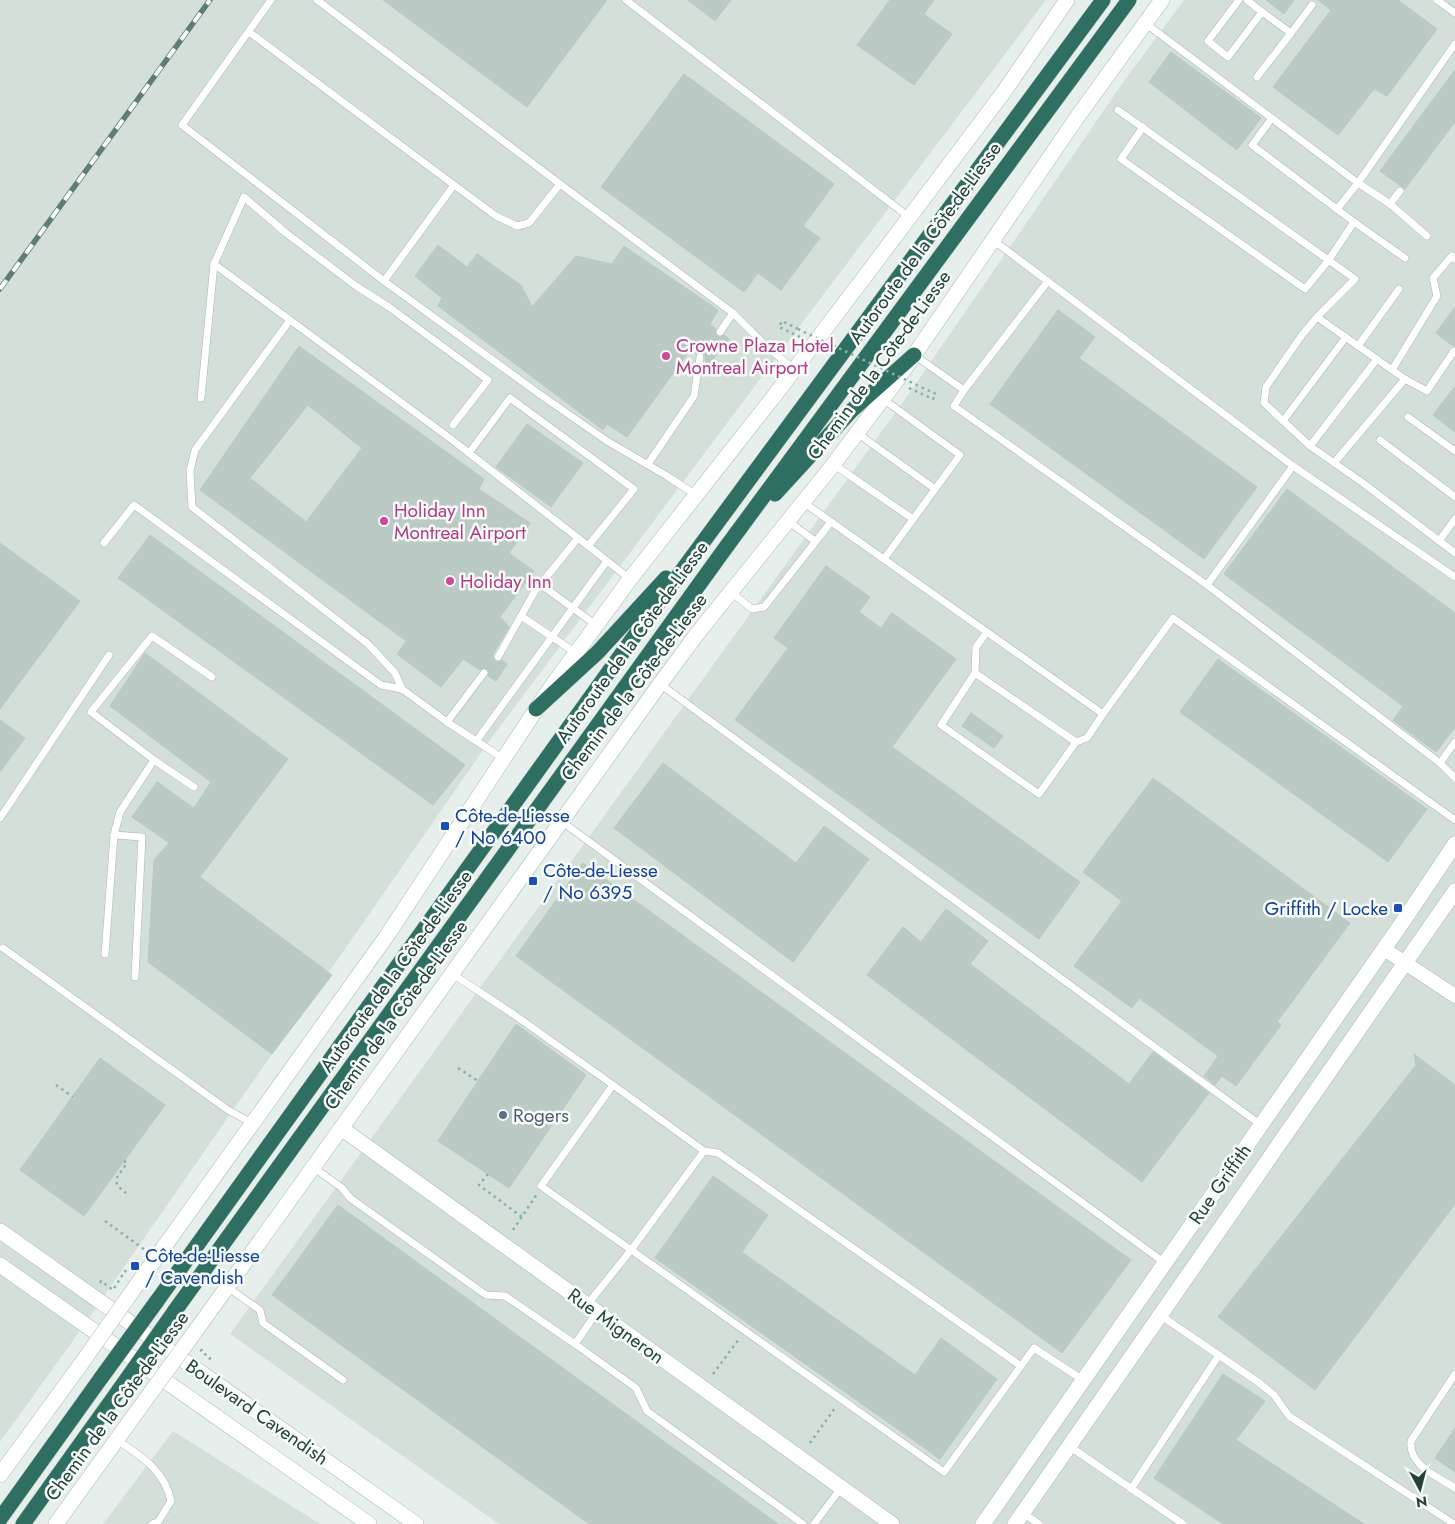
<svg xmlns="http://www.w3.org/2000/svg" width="1455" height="1524" font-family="Jost,sans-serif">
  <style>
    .built { fill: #d4dfda }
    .building { fill: #bbcac4; stroke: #b8c9c2; fill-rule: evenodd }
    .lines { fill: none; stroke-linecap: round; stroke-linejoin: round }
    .lane-casing { stroke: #a8b8b2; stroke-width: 8 }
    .street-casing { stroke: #a8b8b2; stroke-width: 15 }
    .secondary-casing { stroke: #a4bbb3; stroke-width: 16 }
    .highway-casing { stroke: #c2cac8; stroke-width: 16 }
    .path { stroke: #86b3a5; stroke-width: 2.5; stroke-dasharray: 2.5 4; stroke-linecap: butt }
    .lane { stroke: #fff; stroke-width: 7 }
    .street { stroke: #fff; stroke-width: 14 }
    .secondary { stroke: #fff; stroke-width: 15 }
    .highway { stroke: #2f6f62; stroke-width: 15 }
    .rail-casing { stroke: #5f7d75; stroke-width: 5.5 }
    .rail { stroke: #f7fbf9; stroke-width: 4; stroke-dasharray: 11; stroke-linecap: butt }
    .secondary-bridge-casing { stroke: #a4bbb3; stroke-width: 16; stroke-linecap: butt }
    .highway-bridge-casing { stroke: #c2cac8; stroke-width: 16; stroke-linecap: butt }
    .path-bridge { stroke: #86b3a5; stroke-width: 2.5; stroke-dasharray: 2.5 4; stroke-linecap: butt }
    .secondary-bridge { stroke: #fff; stroke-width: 15 }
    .highway-bridge { stroke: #2f6f62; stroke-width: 15 }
    .hotel-dot { fill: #d1479c; stroke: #f7fbf9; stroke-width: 2 }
    .transit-dot { fill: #1a4fb4; stroke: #f7fbf9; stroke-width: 2 }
    .service-dot { fill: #5c6f8a; stroke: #f7fbf9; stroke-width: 2 }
    .labels { text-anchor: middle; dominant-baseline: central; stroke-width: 5; stroke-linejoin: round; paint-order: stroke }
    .street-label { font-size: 19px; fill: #24423a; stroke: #f7fbf9 }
    .hotel-label { font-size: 19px; fill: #b23c85; stroke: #f7fbf9; text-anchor: start }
    .transit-label { font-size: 19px; fill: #164399; stroke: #f7fbf9; text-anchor: start }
    .service-label { font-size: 19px; fill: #4e5e75; stroke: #f7fbf9; text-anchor: start }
  </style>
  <rect width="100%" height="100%" fill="#e6efeb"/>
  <g class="built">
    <polygon points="0,0 1046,0 811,311 495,733 72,1342 0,1442"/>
    <polygon points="1184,0 1455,0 1455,1524 499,1524 230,1334 908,395 1124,81"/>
    <polygon points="173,1431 320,1524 103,1524"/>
  </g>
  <g class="building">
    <polygon points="383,0 607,0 527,107"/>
    <polygon points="688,0 731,0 715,21"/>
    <polygon points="890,0 934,0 924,14 952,34 914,85 857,45"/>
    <polygon points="1266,0 1294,0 1284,14"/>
    <polygon points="1318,0 1398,0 1437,29 1387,96 1374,89 1338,135 1273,87 1331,10"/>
    <polygon points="1171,52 1261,118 1237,150 1149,82"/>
    <polygon points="1455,70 1455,122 1405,189 1380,171"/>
    <polygon points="684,74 834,184 803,226 820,238 781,290 758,273 744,292 601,187"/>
    <polygon points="438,245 467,267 477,254 521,285 532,307 576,256 612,264 624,246 718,310 710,324 716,329 715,332 717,336 720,337 724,335 729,339 709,364 705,361 705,356 703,353 699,352 696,354 690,350 627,437 607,424 603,430 438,306 442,298 415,276"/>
    <polygon points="1455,307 1455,346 1453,346 1436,333"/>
    <polygon points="1058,310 1095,337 1079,358 1257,487 1204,559 990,404"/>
    <path d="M299,346l185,133 -5,10 51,34 -21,30 25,18 -34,46 9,10 -16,27v4l3,4 6,-2 5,4 -11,17 -8,-5 1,-5 -2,-2 -5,-1 -2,2 -17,-11 -22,28 -44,-33 9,-13 -206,-151zM308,405l54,43 -56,74 -56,-44z"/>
    <polygon points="1455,386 1455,432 1433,415"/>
    <polygon points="527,424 583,463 551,507 496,467"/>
    <polygon points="1287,489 1455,613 1455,727 1436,752 1393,720 1403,706 1224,574"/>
    <polygon points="150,535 465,765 433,805 118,578"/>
    <polygon points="0,543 80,601 0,709"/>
    <polygon points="826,566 870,597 859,612 881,628 892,613 956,659 892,747 1080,882 1039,939 735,720 788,648 774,638"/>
    <polygon points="145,653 288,759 200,877 332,975 272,1054 148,962 154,860 169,843 132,817 157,782 194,808 211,782 110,706"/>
    <polygon points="1218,659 1427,809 1388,862 1180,712"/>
    <polygon points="971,713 1003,736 994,748 962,726"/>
    <polygon points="0,720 25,738 0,772"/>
    <polygon points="663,763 796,863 824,826 869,859 793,962 614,828"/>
    <polygon points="1153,778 1350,923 1277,1022 1281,1025 1236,1086 1222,1076 1215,1085 1204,1076 1218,1056 1139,998 1132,1008 1074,966 1122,901 1083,872"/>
    <polygon points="583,863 1131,1260 1062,1353 516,956"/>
    <polygon points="946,909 988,941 970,964 1129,1084 1153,1052 1209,1093 1142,1182 867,975 903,927 921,942"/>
    <polygon points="516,1024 586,1075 509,1188 438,1141"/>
    <polygon points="1414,1054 1455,1085 1455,1204 1315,1390 1218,1317 1416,1065"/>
    <polygon points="100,1058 165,1105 84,1216 20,1170"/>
    <polygon points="713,1176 768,1215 742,1252 915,1375 941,1338 997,1379 940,1459 655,1258"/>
    <polygon points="338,1205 778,1524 589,1524 272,1295"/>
    <polygon points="1223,1374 1265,1401 1236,1440 1364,1524 1223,1524 1154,1478"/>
    <polygon points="1455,1428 1455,1472 1435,1458"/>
  </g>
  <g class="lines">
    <defs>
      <g id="lane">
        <polyline points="271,0 182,125 384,281 538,393 607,441 667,476 696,495"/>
        <polyline points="317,0 560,184"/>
        <polyline points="626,0 909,217"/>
        <polyline points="1239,0 1208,41 1228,57 1262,12 1291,33 1257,77"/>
        <polyline points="1247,0 1262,12"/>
        <polyline points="1437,0 1455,13"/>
        <polyline points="1145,23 1358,183 1455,44"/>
        <polyline points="249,32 454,185"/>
        <polyline points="1291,33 1312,5"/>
        <polyline points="1118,110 1355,279 1317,317 1302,335 1266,387 1264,403 1310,446 1363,483 1455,553"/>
        <polyline points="1143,127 1121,159 1305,289 1328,261 1354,222 1252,145 1272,118"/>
        <polyline points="1390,204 1427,236"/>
        <polyline points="1337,209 1358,183 1390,204 1400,191"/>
        <polyline points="1354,222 1405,258"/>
        <polyline points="993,240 1293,466 1455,577"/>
        <polyline points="384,281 454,185 496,216 517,226 529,223 560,184 733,313 766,346 795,370"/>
        <polyline points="1317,317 1405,379"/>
        <polyline points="290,320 214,264 244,197 286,233 356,286 389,307 488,380 453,425"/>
        <polyline points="720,332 733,313"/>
        <polyline points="1358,346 1399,289"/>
        <polyline points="914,355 964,390 954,406 1207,585 1440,763 1455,778"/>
        <polyline points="1392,370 1437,296 1433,278 1452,256 1455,259"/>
        <polyline points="964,390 1048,281"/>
        <polyline points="201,398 214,264"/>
        <polyline points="883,399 960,455 884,559"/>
        <polyline points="1408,417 1455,451"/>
        <polyline points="1283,421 1346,337"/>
        <polyline points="857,433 935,489"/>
        <polyline points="1380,440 1455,497"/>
        <polyline points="1310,446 1377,359"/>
        <polyline points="469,453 510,398 634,489 588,546"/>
        <polyline points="1334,463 1405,379 1427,391 1454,351"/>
        <polyline points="648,464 694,396 700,357"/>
        <polyline points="833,464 913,519"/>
        <polyline points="803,502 1103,714 1173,618 1455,820"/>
        <polyline points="788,521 815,541"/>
        <polyline points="1439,541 1455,519"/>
        <polyline points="104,543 134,505 381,685 402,689 447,722 504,759"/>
        <polyline points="540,584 596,625"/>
        <polyline points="1207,585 1293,466"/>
        <polyline points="731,592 752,609 764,607 831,522"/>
        <polyline points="521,616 576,653"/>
        <polyline points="498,657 535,591 578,538 630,579"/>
        <polyline points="975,673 1076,742 1039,794 941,725 975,673 976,647 987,632"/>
        <polyline points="660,684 1261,1125"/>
        <polyline points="402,689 395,673 368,644 192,507 190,471 195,450 290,320 451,439 578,538"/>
        <polyline points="447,722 484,673"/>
        <polyline points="477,740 607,561"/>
        <polyline points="1076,742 1087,738 1103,714"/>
        <polyline points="154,760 194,787"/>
        <polyline points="1440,763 1455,742"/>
        <polyline points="0,818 109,655"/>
        <polyline points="561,821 1165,1263"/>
        <polyline points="114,835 120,812 154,760 91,712 152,636 212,677"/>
        <polyline points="3,948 228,1110 252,1123"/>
        <polyline points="105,954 114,835 142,837 135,977"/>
        <polyline points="451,973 513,1014 613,1085 541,1186 944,1472 1034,1348 1083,1380"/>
        <polyline points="704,1151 718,1153 1021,1366"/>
        <polyline points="313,1167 342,1188 350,1198 486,1295 505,1296 575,1344 597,1312"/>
        <polyline points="227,1287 260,1310 263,1323 343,1380"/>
        <polyline points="587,1305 631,1250 704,1151 613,1085"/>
        <polyline points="1160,1315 1258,1382 1274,1395 1289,1416 1454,1524"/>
        <polyline points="575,1344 636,1388 647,1411 803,1524"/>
        <path d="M1455,1374l-44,67c-3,24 27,36 44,47"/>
        <path d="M117,1440c24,16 48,31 54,61l-13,21 -6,2"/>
        <polyline points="1069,1446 1183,1524"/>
        <polyline points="1131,1489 1219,1355"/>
        <polyline points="1023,1513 1039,1524"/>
        <polyline points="814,1524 841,1488"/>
      </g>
      <polyline id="street" points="1384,949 1455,996"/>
      <g id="secondary">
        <polyline points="341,1128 892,1524"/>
        <polyline points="0,1231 416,1524"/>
        <polyline points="0,1265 369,1524"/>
        <polyline points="136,1286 386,937 549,690 630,579 775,395 869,271 1003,93 1067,0"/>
        <polyline points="197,1329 660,684 697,634 829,470 897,380 1078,116 1162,0"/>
        <polyline points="0,1475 81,1364"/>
        <polyline points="56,1524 141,1406"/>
        <polyline points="983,1524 1404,920 1455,844"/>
        <polyline points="1015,1524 1455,891"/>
      </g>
      <g id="highway">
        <polyline points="775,494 851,411 914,355"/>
        <polyline points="536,709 598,652 666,578"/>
        <polyline points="157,1301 661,599 1103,0"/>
        <polyline points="174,1312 724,550 1129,0"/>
        <polyline points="0,1519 101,1378"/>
        <polyline points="23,1524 119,1390"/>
      </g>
    </defs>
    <use href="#lane" class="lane-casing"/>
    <use href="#street" class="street-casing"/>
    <use href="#secondary" class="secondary-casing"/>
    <use href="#highway" class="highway-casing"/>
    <g class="path">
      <polyline points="798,329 782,321 779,327 800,337"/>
      <polyline points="909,388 933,399 936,394 921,387"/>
      <polyline points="458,1068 478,1081"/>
      <polyline points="56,1085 73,1097"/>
      <path d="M124,1161l3,2 -11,16c0,7 5,10 10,14"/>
      <polyline points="488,1174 479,1185 522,1217"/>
      <polyline points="105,1221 145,1250"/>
      <polyline points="513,1230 537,1194"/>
      <polyline points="100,1283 101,1281 113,1290 125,1271 128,1273"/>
      <polyline points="202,1349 201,1351 210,1358 209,1360"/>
      <polyline points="713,1374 739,1339"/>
      <polyline points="810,1443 835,1408"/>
    </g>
    <use href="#lane" class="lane"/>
    <use href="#street" class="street"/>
    <use href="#secondary" class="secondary"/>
    <use href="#highway" class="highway"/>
    <defs>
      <polyline id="rail" points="0,289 210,0"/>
    </defs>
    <use href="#rail" class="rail-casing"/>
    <use href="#rail" class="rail"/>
    <defs>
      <g id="secondary-bridge">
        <polyline points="81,1364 136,1286"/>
        <polyline points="141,1406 197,1329"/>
      </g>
      <g id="highway-bridge">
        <polyline points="101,1378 157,1301"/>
        <polyline points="119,1390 174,1312"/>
      </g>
    </defs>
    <use href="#secondary-bridge" class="secondary-bridge-casing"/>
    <use href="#highway-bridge" class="highway-bridge-casing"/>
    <polyline class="path-bridge" points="798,329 921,387"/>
    <use href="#secondary-bridge" class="secondary-bridge"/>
    <use href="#highway-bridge" class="highway-bridge"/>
  </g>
  <g class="hotel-dot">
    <circle cx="666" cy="356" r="5"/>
    <circle cx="384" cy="521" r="5"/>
    <circle cx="450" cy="581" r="5"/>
  </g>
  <g class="transit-dot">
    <rect x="440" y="821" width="10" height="10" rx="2.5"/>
    <rect x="528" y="876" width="10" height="10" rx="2.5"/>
    <rect x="1393" y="903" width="10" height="10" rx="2.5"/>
    <rect x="130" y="1261" width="10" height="10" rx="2.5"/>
  </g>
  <circle class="service-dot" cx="503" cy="1115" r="5"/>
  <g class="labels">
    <g class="street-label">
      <text transform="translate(925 243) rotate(-54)">Autoroute de la Côte-de-Liesse</text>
      <text transform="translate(879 365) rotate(-54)">Chemin de la Côte-de-Liesse</text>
      <text transform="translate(632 642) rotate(-54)">Autoroute de la Côte-de-Liesse</text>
      <text transform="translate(634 687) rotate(-53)">Chemin de la Côte-de-Liesse</text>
      <text transform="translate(396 971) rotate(-54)">Autoroute de la Côte-de-Liesse</text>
      <text transform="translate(396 1015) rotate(-54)">Chemin de la Côte-de-Liesse</text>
      <text transform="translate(1220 1184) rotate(-55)">Rue Griffith</text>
      <text transform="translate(616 1326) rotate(36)">Rue Migneron</text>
      <text transform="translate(117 1406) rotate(-54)">Chemin de la Côte-de-Liesse</text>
      <text transform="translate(257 1412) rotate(35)">Boulevard Cavendish</text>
    </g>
    <g class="hotel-label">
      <text x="676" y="345">Crowne Plaza Hotel<tspan x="676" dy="22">Montreal Airport</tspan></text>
      <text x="394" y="510">Holiday Inn<tspan x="394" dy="22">Montreal Airport</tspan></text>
      <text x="460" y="581">Holiday Inn</text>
    </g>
    <g class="transit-label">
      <text x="455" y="815">Côte-de-Liesse<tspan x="455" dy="22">/ No 6400</tspan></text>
      <text x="543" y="870">Côte-de-Liesse<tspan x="543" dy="22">/ No 6395</tspan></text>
      <text x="1388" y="908" text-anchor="end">Griffith / Locke</text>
      <text x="145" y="1255">Côte-de-Liesse<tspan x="145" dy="22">/ Cavendish</tspan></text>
    </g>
    <g class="service-label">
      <text x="513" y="1115">Rogers</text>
    </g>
  </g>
  <g transform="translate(1420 1489) rotate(173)" stroke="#f7fbf9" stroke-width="4" paint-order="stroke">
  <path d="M0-4L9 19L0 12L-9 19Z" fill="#24423a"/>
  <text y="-8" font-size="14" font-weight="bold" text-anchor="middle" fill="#24423a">N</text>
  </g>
</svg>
